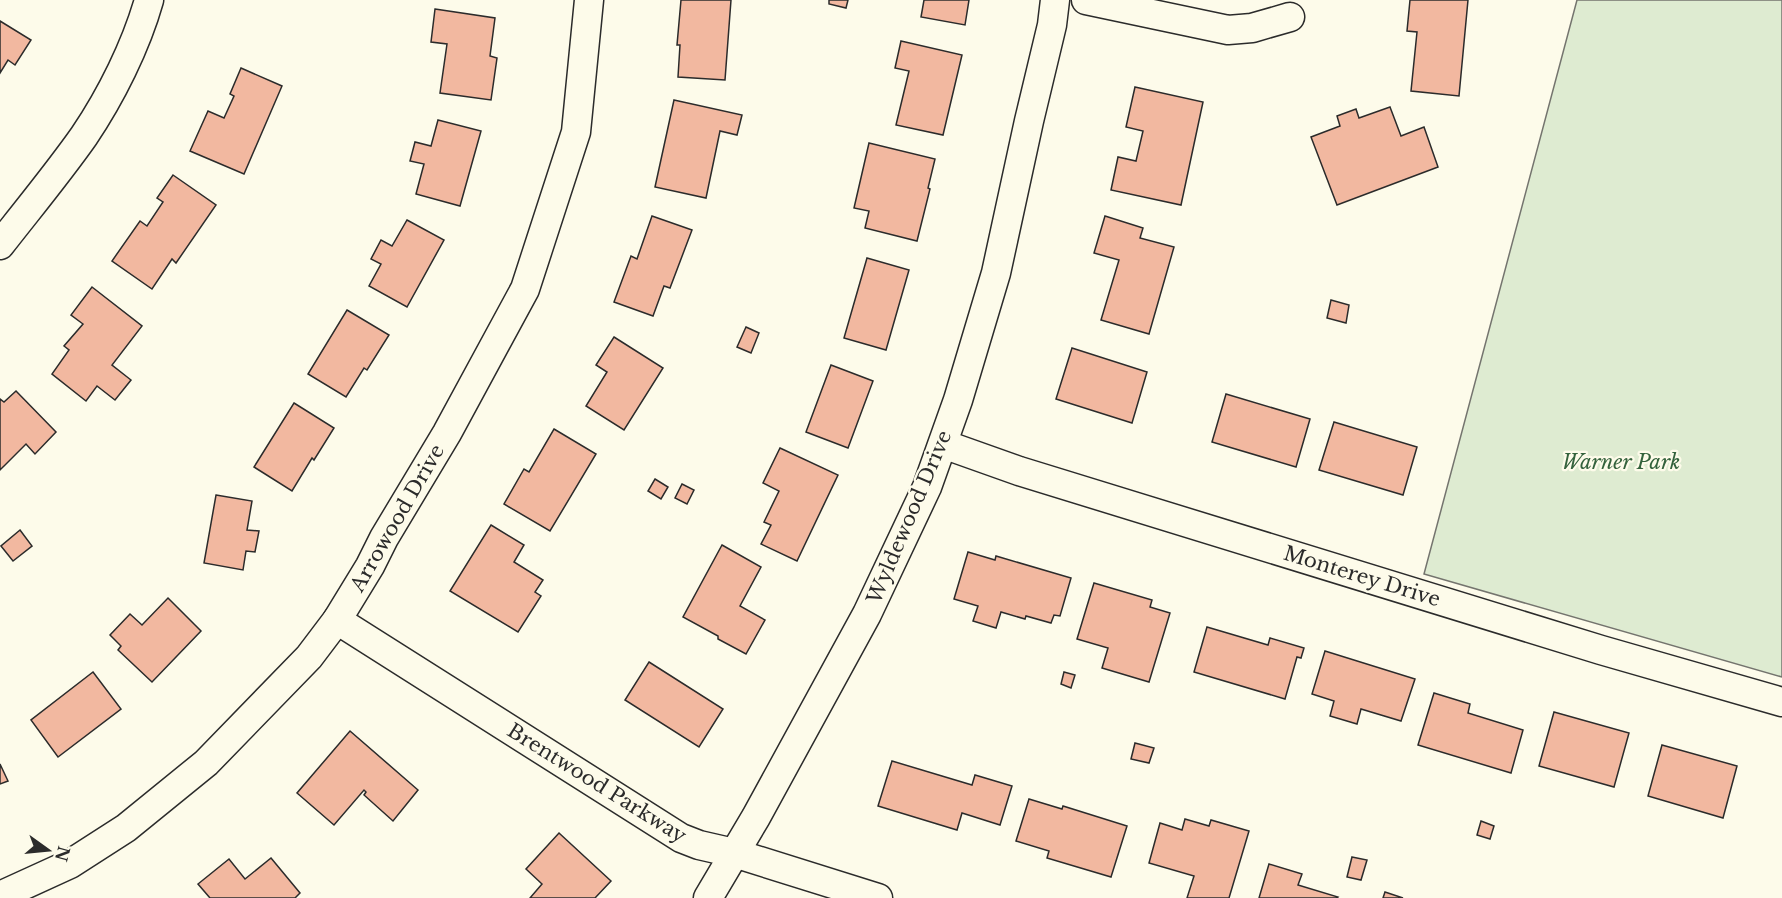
<svg xmlns="http://www.w3.org/2000/svg" width="1782" height="898" font-family="'Libre Baskerville',serif">
  <style>
    .green { fill: #deebd1; stroke: #74746e; stroke-width: 1.5 }
    .building { fill: #f2b8a0; stroke: #2b2b2b; stroke-width: 1.5 }
    .lines { fill: none; stroke-linecap: round; stroke-linejoin: round }
    .minor-casing { stroke: #2b2b2b; stroke-width: 31 }
    .minor { stroke: #fdfbea; stroke-width: 28 }
    .labels { text-anchor: middle; dominant-baseline: central; stroke-width: 4.5; stroke-linejoin: round; paint-order: stroke }
    .park-label { font-size: 20px; font-style: italic; fill: #34623c; stroke: #fdfbea }
    .street-label { font-size: 20px; fill: #2b2b2b; stroke: #fdfbea }
  </style>
  <rect width="100%" height="100%" fill="#fdfbea"/>
  <polygon class="green" points="1577,0 1782,0 1782,677 1424,574"/>
  <g class="building">
    <polygon points="681,0 731,0 725,80 678,77 680,45 677,45"/>
    <polygon points="829,0 848,0 846,8 829,4"/>
    <polygon points="924,0 969,0 965,25 921,17"/>
    <polygon points="1410,0 1468,0 1459,96 1411,91 1417,32 1407,31"/>
    <polygon points="435,9 495,18 490,56 497,58 491,100 440,93 447,44 431,42"/>
    <polygon points="0,21 31,40 15,65 8,60 0,73"/>
    <polygon points="901,41 962,55 943,135 896,125 909,71 895,68"/>
    <polygon points="241,68 282,86 244,174 190,151 208,111 224,118 234,96 230,94"/>
    <polygon points="1135,87 1203,102 1181,205 1111,190 1118,157 1136,161 1143,131 1126,127"/>
    <polygon points="674,100 742,115 737,135 720,131 706,198 655,187"/>
    <polygon points="1390,107 1401,136 1424,127 1438,167 1337,205 1311,137 1340,126 1337,116 1356,109 1359,118"/>
    <polygon points="438,120 481,131 460,206 416,194 424,164 410,161 415,142 431,146"/>
    <polygon points="869,143 935,159 928,188 930,189 917,241 865,228 869,211 854,208"/>
    <polygon points="173,175 216,205 176,263 172,259 152,289 112,261 140,221 147,226 163,202 157,198"/>
    <polygon points="652,216 692,230 670,288 664,286 653,316 614,302 631,256 637,259"/>
    <polygon points="1105,216 1143,228 1140,238 1174,247 1149,334 1101,320 1119,260 1094,253"/>
    <polygon points="407,220 444,240 407,307 369,286 381,264 371,259 381,240 392,246"/>
    <polygon points="867,258 909,270 886,350 844,338"/>
    <polygon points="92,287 142,326 112,365 131,380 115,400 97,386 86,401 52,374 69,350 64,346 83,324 71,315"/>
    <polygon points="1331,300 1349,305 1346,323 1327,318"/>
    <polygon points="347,310 389,335 367,370 364,368 346,397 308,374"/>
    <polygon points="746,327 759,333 751,353 737,347"/>
    <polygon points="614,337 663,368 624,430 586,406 607,372 596,365"/>
    <polygon points="1072,348 1147,372 1132,423 1056,399"/>
    <polygon points="831,365 873,381 848,448 806,432"/>
    <polygon points="16,391 56,432 35,454 26,444 0,470 0,399 4,402"/>
    <polygon points="1226,394 1310,419 1296,467 1212,442"/>
    <polygon points="294,403 334,428 314,460 312,458 292,491 254,467"/>
    <polygon points="1334,422 1417,447 1403,495 1319,470"/>
    <polygon points="554,429 596,454 550,531 504,504 524,469 529,472"/>
    <polygon points="780,448 838,475 797,561 761,544 771,525 764,522 779,491 763,483"/>
    <polygon points="655,479 668,487 661,499 648,491"/>
    <polygon points="682,484 694,490 687,504 675,498"/>
    <polygon points="216,495 252,501 247,530 259,531 255,552 246,551 243,570 204,563"/>
    <polygon points="491,525 524,545 514,562 543,580 535,592 541,596 518,632 450,591"/>
    <polygon points="20,530 32,546 13,561 1,546"/>
    <polygon points="722,545 761,567 740,606 765,620 746,654 718,639 718,636 683,617"/>
    <polygon points="968,552 995,560 996,556 1071,578 1060,616 1054,615 1051,623 1026,616 1025,619 1001,612 996,628 973,621 978,606 954,599"/>
    <polygon points="1094,583 1152,600 1150,607 1170,613 1149,682 1102,668 1108,648 1077,639"/>
    <polygon points="168,598 201,631 152,682 118,650 121,646 110,635 130,614 142,625"/>
    <polygon points="1207,627 1268,645 1270,638 1304,648 1301,658 1297,657 1285,699 1194,672"/>
    <polygon points="1325,651 1415,679 1401,721 1361,709 1357,724 1330,716 1334,701 1312,694"/>
    <polygon points="649,662 723,709 699,747 625,700"/>
    <polygon points="93,672 121,709 58,757 31,720"/>
    <polygon points="1064,672 1075,675 1071,688 1061,684"/>
    <polygon points="1434,693 1470,704 1468,713 1523,730 1511,773 1418,745"/>
    <polygon points="1554,712 1629,733 1614,787 1539,766"/>
    <polygon points="350,731 418,790 393,821 364,795 366,792 364,790 334,825 297,793"/>
    <polygon points="1135,743 1154,748 1149,763 1131,759"/>
    <polygon points="1662,745 1737,766 1723,818 1648,796"/>
    <polygon points="892,761 972,785 975,775 1012,786 1000,825 962,813 957,830 878,806"/>
    <polygon points="0,764 8,781 0,784"/>
    <polygon points="1029,799 1062,809 1063,806 1127,826 1111,877 1047,858 1049,851 1016,841"/>
    <polygon points="1185,819 1209,826 1211,820 1249,831 1229,898 1187,898 1194,876 1149,863 1160,823 1182,830"/>
    <polygon points="1481,821 1494,826 1490,839 1477,835"/>
    <polygon points="559,833 611,881 595,898 530,898 542,884 526,869"/>
    <polygon points="1352,857 1367,860 1361,880 1347,877"/>
    <polygon points="271,858 300,893 295,898 210,898 198,884 229,859 245,879"/>
    <polygon points="1269,864 1302,874 1298,885 1338,897 1337,898 1259,898"/>
    <polygon points="1385,892 1403,898 1383,898"/>
  </g>
  <g class="lines">
    <defs>
      <g id="minor">
        <polyline points="1086,0 1228,30 1252,28 1290,17"/>
        <path d="M0,245c28,-36 58,-72 84,-109 27,-40 52,-90 65,-136"/>
        <polyline points="943,444 1019,471 1601,650 1782,702"/>
        <polyline points="337,620 681,838 699,845 734,853 878,898"/>
        <polyline points="0,896 70,864 126,828 206,763 309,657 337,620 370,566 384,538 447,433 525,289 576,132 589,0"/>
        <polyline points="708,898 756,817 867,614 927,487 958,400 996,273 1029,121 1052,25 1055,0"/>
      </g>
    </defs>
    <use href="#minor" class="minor-casing"/>
    <use href="#minor" class="minor"/>
  </g>
  <g class="labels">
    <g class="park-label">
      <text x="1621" y="462">Warner Park</text>
    </g>
    <g class="street-label">
      <text transform="translate(909 517) rotate(-67)">Wyldewood Drive</text>
      <text transform="translate(397 518) rotate(-60)">Arrowood Drive</text>
      <text transform="translate(1362 576) rotate(17)">Monterey Drive</text>
      <text transform="translate(597 783) rotate(32)">Brentwood Parkway</text>
    </g>
  </g>
  <g transform="translate(48 850) rotate(105)" stroke="#fdfbea" stroke-width="4.5" paint-order="stroke">
  <path d="M0-4.5L10 22L0 15L-10 22Z" fill="#2b2b2b"/>
  <text y="-9" font-size="16" font-weight="bold" text-anchor="middle" fill="#2b2b2b">N</text>
  </g>
</svg>
